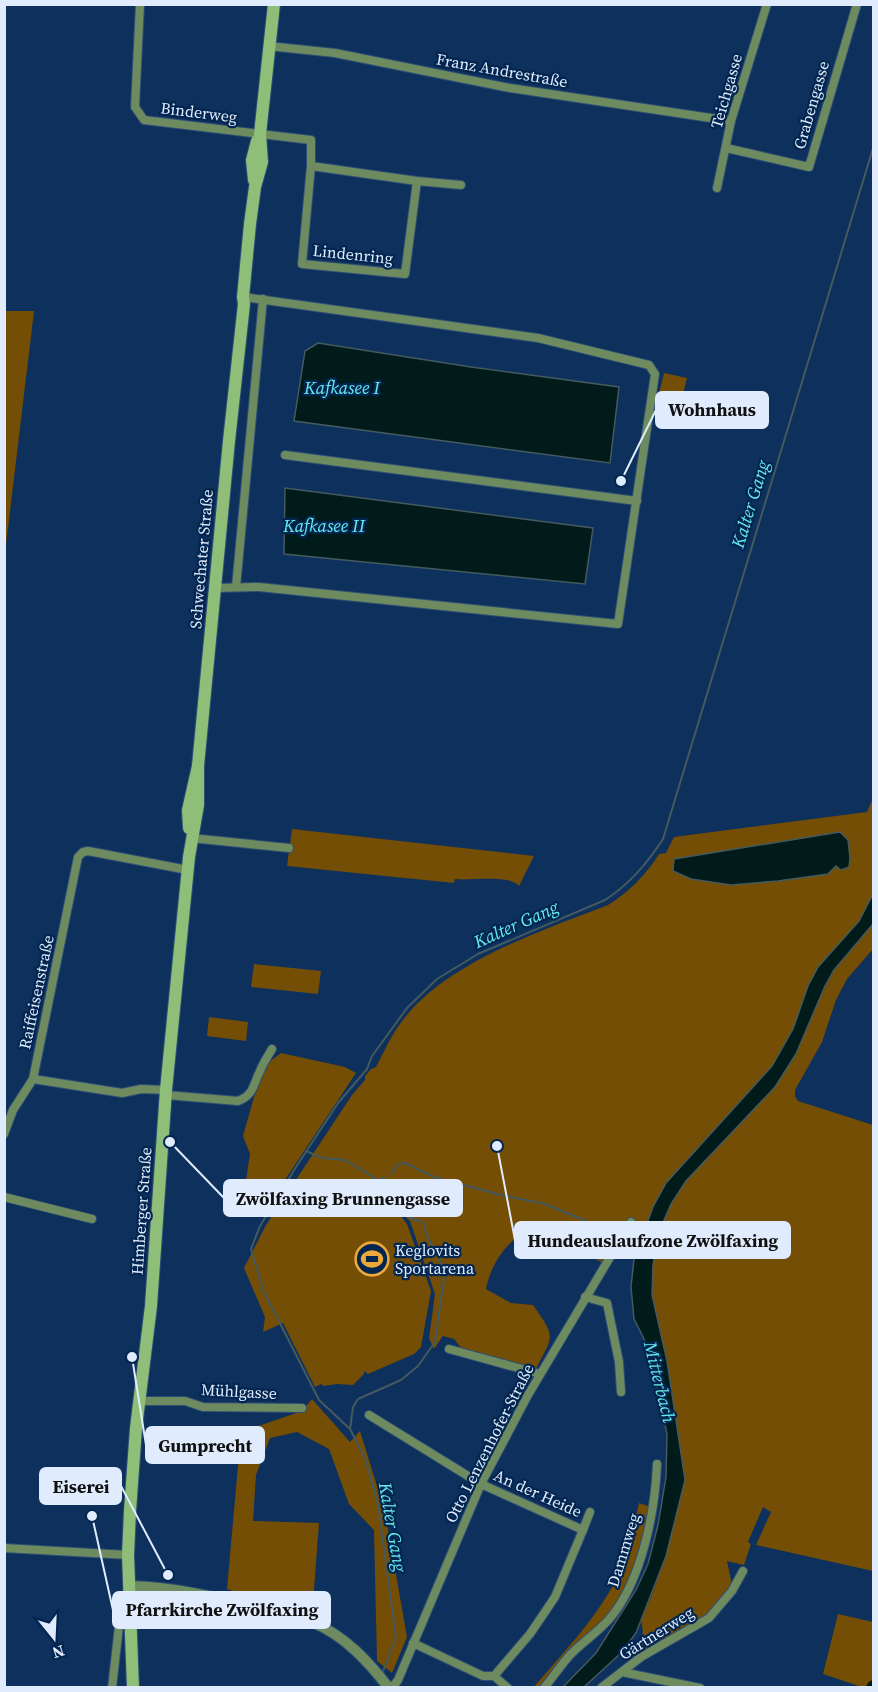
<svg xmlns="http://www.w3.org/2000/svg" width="878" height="1692" font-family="'Source Serif 4',serif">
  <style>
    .green { fill: #744e04; fill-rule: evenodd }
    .water { fill: #011b1b; stroke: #445a5f; stroke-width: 1.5 }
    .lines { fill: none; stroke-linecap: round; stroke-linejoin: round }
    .stream { stroke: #445a5f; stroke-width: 2 }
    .river { stroke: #011b1b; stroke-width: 14 }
    .minor-casing { stroke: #2f4e76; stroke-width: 10 }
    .tertiary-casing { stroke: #2f4e76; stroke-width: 12 }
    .secondary-casing { stroke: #2f4e76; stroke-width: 14 }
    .minor { stroke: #6d8b5f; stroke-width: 8 }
    .tertiary { stroke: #6d8b5f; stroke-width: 10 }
    .secondary { stroke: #8ebe77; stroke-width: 12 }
    .labels { text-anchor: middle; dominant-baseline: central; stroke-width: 4.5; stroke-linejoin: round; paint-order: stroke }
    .street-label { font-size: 16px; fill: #e0ecfd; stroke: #032651 }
    .poi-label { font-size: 16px; fill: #e0ecfd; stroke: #032651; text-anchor: start }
    .water-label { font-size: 18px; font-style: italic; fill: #67eaeb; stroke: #032651 }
    .leader { fill: none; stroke: #e0ecfd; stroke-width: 2 }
    .callout-dot { fill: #e0ecfd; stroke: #032651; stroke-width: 2 }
    .callout { fill: #e0ecfd; stroke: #e0ecfd; stroke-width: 2 }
    .callout-label { font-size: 18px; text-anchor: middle; font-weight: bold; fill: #111 }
  </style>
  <rect width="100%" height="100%" fill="#0d305c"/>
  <g class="green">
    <polygon points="5,311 34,311 5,553 4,311"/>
    <polygon points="664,373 687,378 677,419 654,414"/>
    <path d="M873,798v99l-14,24 -51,65 -15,43 -21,37 -119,141 -5,16 -14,4 -8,-1 -23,37 -50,-28 -9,10 -21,-12c-19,12 -33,34 -37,56l25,14 22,2c24,34 20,30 2,66l-73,-22 -8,-10 -11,-3 -9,13 -5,-11 6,-44 -25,-73 -18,-16 15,19 24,67 -10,56 -7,7 -46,20 -4,-3v3l-11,11 -16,-1 -14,2 -2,-2 -6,3 -32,-64 -20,9 2,-15 -21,-49 22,-43 86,-130 13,-15v-4l6,-7 5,-2c8,-15 16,-34 27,-47 44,-58 138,-89 205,-115 22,-14 37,-29 51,-51l7,-1 8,-16 193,-25zM840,832l-12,42 -24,3 -130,-18z"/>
    <path d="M292,829l242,27 -15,30c-10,-12 -48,-5 -64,-7l-1,4 -167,-17z"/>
    <polygon points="873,924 873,949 847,979 836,1000 822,1042 795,1090 795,1096 798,1101 873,1125 873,1571 756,1545 771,1512 763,1507 748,1542 751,1544 744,1565 727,1561 732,1585 711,1611 697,1624 633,1657 643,1633 641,1618 650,1600 666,1556 685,1480 667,1361 652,1295 653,1265 659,1232 671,1204 686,1181 775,1087 834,970"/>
    <polygon points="254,964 321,971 318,994 251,987"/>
    <polygon points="209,1017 248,1022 246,1041 207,1036"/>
    <polygon points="281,1053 345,1067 356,1073 279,1189 246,1180 250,1154 243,1136 254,1097 269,1062"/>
    <polygon points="312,1399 350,1442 360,1431 385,1512 407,1637 392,1673 377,1661 374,1530 349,1504 329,1449 297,1432 270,1438 256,1475 253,1521 319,1523 312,1616 227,1589 241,1432 302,1411"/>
    <path d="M639,1503l12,4 -21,76 -20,33 -70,71 -7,1c29,-34 61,-67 82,-106 13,-23 18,-53 24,-79z"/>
    <polygon points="838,1614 873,1622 873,1687 862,1687 823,1674"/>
  </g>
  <g class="water">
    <polygon points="318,343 471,367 619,387 610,463 294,421 305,351"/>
    <polygon points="285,488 593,528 585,584 284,554"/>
    <polygon points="840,832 848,840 850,858 849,867 841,870 836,866 828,874 778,881 731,885 691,879 673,871 674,859"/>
    <polygon points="873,894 873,924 834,970 825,986 796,1054 775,1087 686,1181 671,1204 659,1232 653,1265 652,1295 667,1361 685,1480 666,1556 636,1633 621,1653 584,1687 563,1687 596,1653 636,1590 648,1564 658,1525 666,1477 667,1434 648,1347 634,1319 631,1287 634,1259 653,1207 666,1183 772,1066 793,1029 808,986 818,967 859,921"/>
  </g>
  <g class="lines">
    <g class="stream">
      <polyline points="306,1151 322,1158 345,1160 375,1178 398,1198 410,1218 423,1222 427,1236 445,1271 435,1342 418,1366 401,1380 358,1399 353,1407 350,1429"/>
      <polyline points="391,1174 398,1164 405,1163 434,1177 501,1195 545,1204 615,1233"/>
      <polyline points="378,1181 384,1177"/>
      <path d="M382,1674l14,-37 -18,-132 -13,-47 -15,-29 -31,-29 -56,-110 -12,-41 9,-23 36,-59 42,-64 29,-34 5,-13 35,-48 30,-29 41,-25 127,-54c25,-16 42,-36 58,-61l211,-694"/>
    </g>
    <polyline class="river" points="873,1688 874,1687"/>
    <defs>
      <g id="minor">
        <polyline points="140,4 135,107 144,120 311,140 311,166 302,264 405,274 417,181 311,166"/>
        <polyline points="268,46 335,53 510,88 731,121"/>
        <polyline points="726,148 809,167 857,4"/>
        <polyline points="417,181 461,185"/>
        <polyline points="717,188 731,121 767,4"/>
        <polyline points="285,455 637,501"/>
        <polyline points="236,587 263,299"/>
        <polyline points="215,588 259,587 618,624 655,374 649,365 538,338 243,297"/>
        <polyline points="191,838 289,848"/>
        <polyline points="33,1079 122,1093 141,1089 166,1090"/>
        <path d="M166,1095l72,6c16,-6 15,-16 22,-30 3,-8 8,-15 12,-22"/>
        <polyline points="4,1134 13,1110 33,1079 78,857 83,852 88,851 188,870"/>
        <polyline points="4,1197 92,1219"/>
        <polyline points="585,1297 607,1303 619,1362 621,1392"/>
        <polyline points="449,1349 540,1374"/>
        <polyline points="139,1401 185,1401 203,1407 302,1408"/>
        <polyline points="369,1415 481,1484 583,1530 555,1597 530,1634 494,1676 483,1676 413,1643"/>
        <polyline points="583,1530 590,1512"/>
        <polyline points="4,1548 128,1555"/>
        <polyline points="622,1672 700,1688"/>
        <polyline points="494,1676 508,1688"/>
        <polyline points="112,1688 119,1626 130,1610"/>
        <polyline points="392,1688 398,1680 481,1484 528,1395 631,1222"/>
        <path d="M544,1688c9,-11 17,-23 26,-33 13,-14 29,-23 41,-38 31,-38 44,-105 46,-153"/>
        <polyline points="601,1688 641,1657 709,1618 732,1591 743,1571"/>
      </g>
      <path id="tertiary" d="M129,1586c62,1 123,21 183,36 33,14 55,38 77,66"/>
      <g id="secondary">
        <polyline points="254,180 252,160 257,141"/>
        <polyline points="189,828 188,810 198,766 229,441 244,304 243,297 250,224 255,187 262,162 260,134 274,4"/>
        <polyline points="133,1688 128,1555 130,1511 136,1428 151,1306 166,1090 189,857 198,805 198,766"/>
      </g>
    </defs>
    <use href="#minor" class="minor-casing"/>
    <use href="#tertiary" class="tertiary-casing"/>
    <use href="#secondary" class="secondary-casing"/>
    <use href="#minor" class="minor"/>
    <use href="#tertiary" class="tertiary"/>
    <use href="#secondary" class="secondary"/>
  </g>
  <defs>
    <symbol id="stadium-ring" viewBox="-11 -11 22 22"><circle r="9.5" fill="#032651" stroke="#eba93a" stroke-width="1.5"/><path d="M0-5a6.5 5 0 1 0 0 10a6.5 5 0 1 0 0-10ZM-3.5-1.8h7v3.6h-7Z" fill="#eba93a"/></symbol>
  </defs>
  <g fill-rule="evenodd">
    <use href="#stadium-ring" x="353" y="1240" width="38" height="38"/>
  </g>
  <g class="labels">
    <g class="street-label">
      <text transform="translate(502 70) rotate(10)">Franz Andrestraße</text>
      <text transform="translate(726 91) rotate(-74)">Teichgasse</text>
      <text transform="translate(811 105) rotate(-74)">Grabengasse</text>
      <text transform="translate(199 112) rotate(7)">Binderweg</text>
      <text transform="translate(353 254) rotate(6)">Lindenring</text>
      <text transform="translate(201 559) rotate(-85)">Schwechater Straße</text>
      <text transform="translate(36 992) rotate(-78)">Raiffeisenstraße</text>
      <text transform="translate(141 1211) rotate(-86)">Himberger Straße</text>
      <text transform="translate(239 1391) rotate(3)">Mühlgasse</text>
      <text transform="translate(489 1443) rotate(-63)">Otto Lenzenhofer-Straße</text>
      <text transform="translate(538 1493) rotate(24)">An der Heide</text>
      <text transform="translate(623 1550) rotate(-73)">Dammweg</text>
      <text transform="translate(656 1633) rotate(-32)">Gärtnerweg</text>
    </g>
    <g class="poi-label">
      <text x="395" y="1250">Keglovits<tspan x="395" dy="18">Sportarena</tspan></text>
    </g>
    <g class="water-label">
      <text x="342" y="387">Kafkasee I</text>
      <text transform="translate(750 504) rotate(-73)">Kalter Gang</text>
      <text x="324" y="525">Kafkasee II</text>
      <text transform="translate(516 924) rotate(-24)">Kalter Gang</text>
      <text transform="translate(660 1382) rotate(76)">Mitterbach</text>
      <text transform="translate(393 1527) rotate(80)">Kalter Gang</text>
    </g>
  </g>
  <path class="leader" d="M621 481L656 410M170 1142L224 1198M497 1146L515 1240M132 1357L146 1445M168 1575L121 1486M92 1516L113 1610"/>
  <g class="callout-dot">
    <circle cx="621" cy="481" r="6"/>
    <circle cx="170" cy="1142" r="6"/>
    <circle cx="497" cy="1146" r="6"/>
    <circle cx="132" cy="1357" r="6"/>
    <circle cx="168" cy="1575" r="6"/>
    <circle cx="92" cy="1516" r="6"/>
  </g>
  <g class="callout">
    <rect x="656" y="392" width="112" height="36" rx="6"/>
    <rect x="224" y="1180" width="238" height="36" rx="6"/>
    <rect x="515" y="1222" width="275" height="36" rx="6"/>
    <rect x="146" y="1427" width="118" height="36" rx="6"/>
    <rect x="40" y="1468" width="81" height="36" rx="6"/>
    <rect x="113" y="1592" width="217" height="36" rx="6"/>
  </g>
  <g class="callout-label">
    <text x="712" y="416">Wohnhaus</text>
    <text x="343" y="1205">Zwölfaxing Brunnengasse</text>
    <text x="653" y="1247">Hundeauslaufzone Zwölfaxing</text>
    <text x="205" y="1452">Gumprecht</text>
    <text x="81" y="1493">Eiserei</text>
    <text x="222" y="1616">Pfarrkirche Zwölfaxing</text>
  </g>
  <rect width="878" height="1692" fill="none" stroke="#e0ecfd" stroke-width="12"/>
  <g transform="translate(54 1638) rotate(162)" stroke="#032651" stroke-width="4.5" paint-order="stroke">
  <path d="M0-4.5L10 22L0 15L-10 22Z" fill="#e0ecfd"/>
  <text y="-9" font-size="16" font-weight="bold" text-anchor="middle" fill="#e0ecfd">N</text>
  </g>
</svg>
